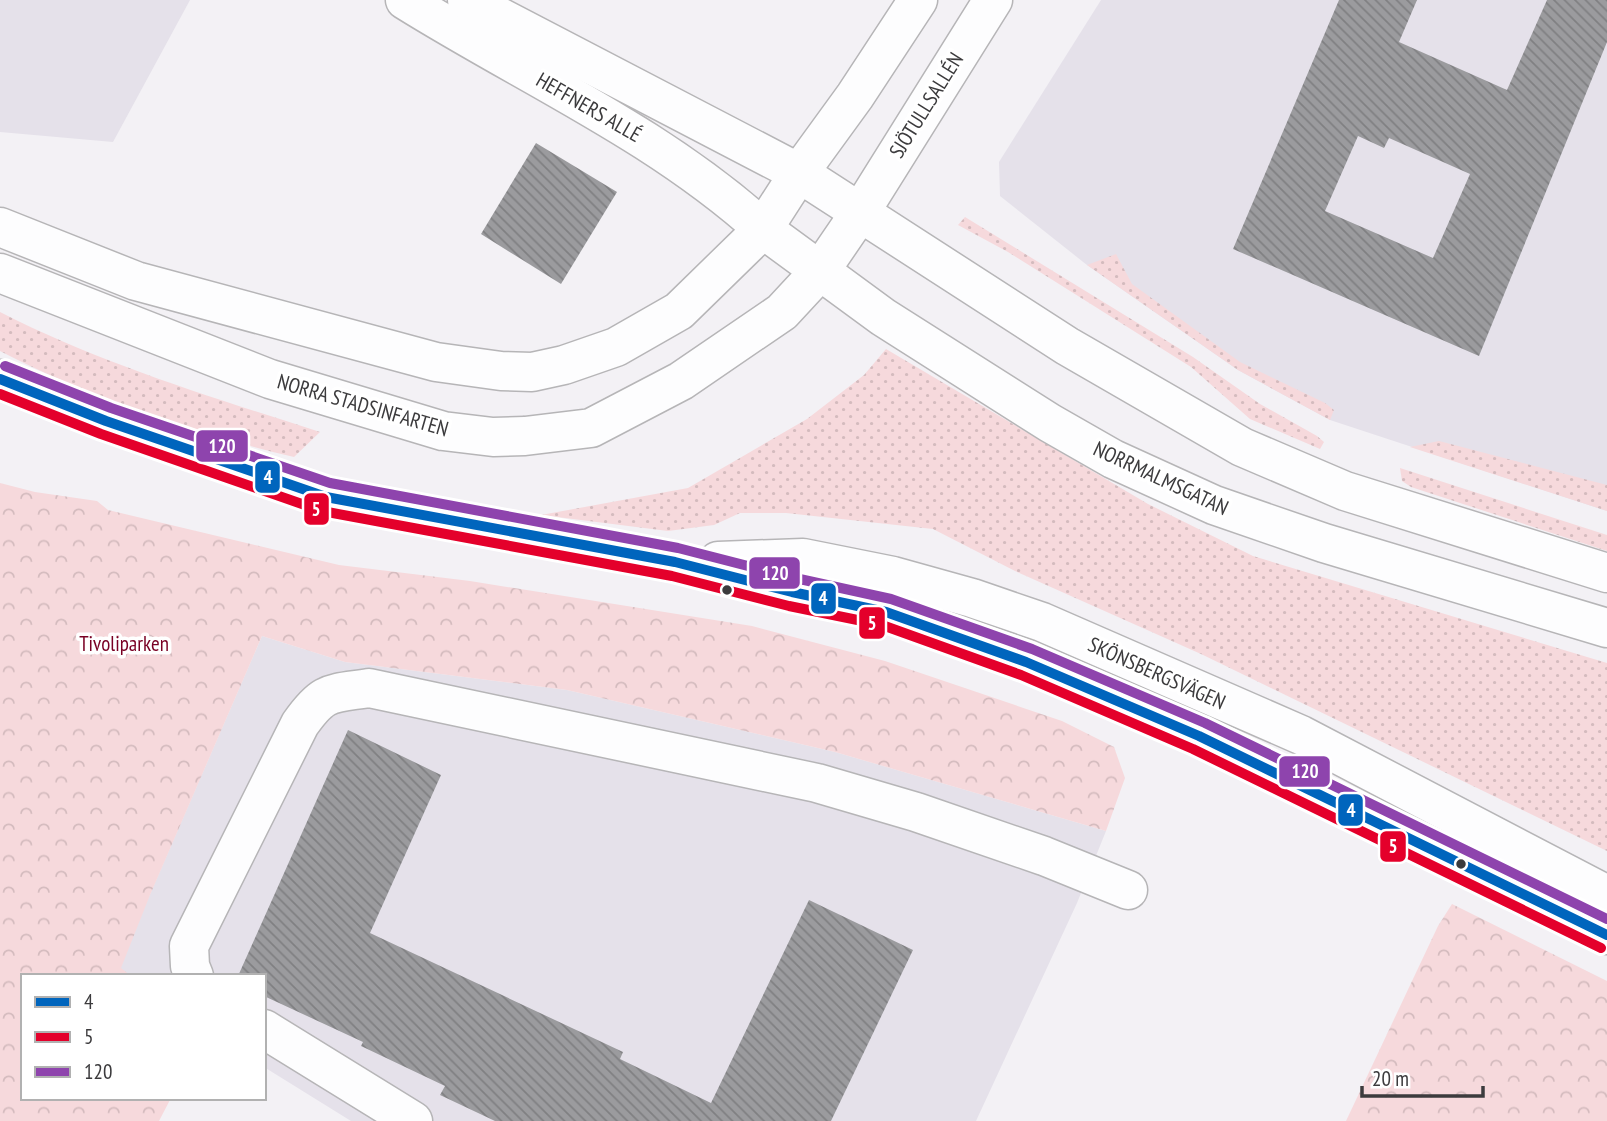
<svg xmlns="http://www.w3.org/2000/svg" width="1607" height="1121" font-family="'PT Sans Narrow',sans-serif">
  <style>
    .built { fill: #e5e1ea }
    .grass { fill: url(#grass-dots) }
    .forest { fill: url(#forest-crowns) }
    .building { fill: url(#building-back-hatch); fill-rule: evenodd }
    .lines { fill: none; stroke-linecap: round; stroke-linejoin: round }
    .minor-casing { stroke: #b6b5b7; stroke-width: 41 }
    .major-casing { stroke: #b6b5b7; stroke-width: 41 }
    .minor { stroke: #fdfdfe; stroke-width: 38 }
    .major { stroke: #fdfdfe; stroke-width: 38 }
    .bus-1-casing { stroke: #fff; stroke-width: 16 }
    .bus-2-casing { stroke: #fff; stroke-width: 16 }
    .bus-3-casing { stroke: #fff; stroke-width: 16 }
    .bus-1 { stroke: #0065bd; stroke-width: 10 }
    .bus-2 { stroke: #e4002b; stroke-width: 10 }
    .bus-3 { stroke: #8e44ad; stroke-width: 10 }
    .bus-dot { fill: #3c3b3d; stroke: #fff; stroke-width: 2.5 }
    .labels { text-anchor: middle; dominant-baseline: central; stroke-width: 7; stroke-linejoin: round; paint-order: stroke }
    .street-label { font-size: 21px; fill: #3c3b3d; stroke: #fff }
    .park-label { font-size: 21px; fill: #790024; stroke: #fff }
    .line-badge { stroke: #fff; stroke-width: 2.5 }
    .badge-label { font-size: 19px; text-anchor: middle; font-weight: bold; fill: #fff }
  </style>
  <defs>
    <pattern id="grass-dots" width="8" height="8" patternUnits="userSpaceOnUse" patternTransform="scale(1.75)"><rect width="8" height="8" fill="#f6d9dc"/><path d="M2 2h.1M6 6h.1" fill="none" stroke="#d4bbbe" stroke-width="1.8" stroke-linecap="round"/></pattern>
    <pattern id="forest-crowns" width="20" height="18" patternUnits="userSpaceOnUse" patternTransform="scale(1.75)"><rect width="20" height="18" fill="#f6d9dc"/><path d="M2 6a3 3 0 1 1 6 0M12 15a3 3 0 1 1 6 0" fill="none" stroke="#d4bbbe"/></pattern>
    <pattern id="building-back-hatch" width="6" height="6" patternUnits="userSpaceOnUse" patternTransform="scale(1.75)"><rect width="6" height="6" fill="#9b9b9e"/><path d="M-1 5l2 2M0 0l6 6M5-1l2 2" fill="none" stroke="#808082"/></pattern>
  </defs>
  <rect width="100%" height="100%" fill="#f3f1f5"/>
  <g class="built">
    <polygon points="0,0 190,0 113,142 0,132"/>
    <polygon points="1101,0 1607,0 1607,511 1330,420 1238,370 1087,265 1000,196 999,162"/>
    <polygon points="262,636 345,662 567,690 835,752 1106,831 1077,903 976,1121 351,1121 264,1067 264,976 129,976 118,968"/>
  </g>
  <g class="grass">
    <polygon points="965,217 1193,357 1260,404 1317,436 1324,442 1320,449 1250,419 1191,367 1008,252 958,225"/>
    <polygon points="1116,254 1132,284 1240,362 1325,403 1334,410 1330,420 1238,370 1087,265"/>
    <path d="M0,312c102,52 211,85 320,120l-26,25c-101,-24 -201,-58 -294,-106z"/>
    <polygon points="886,349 1148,504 1253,556 1607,663 1607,851 1201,654 1015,571 933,529 786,513 740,513 714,525 668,531 541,515 688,488 807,419 864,375"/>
    <polygon points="1439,441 1607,485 1607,511 1410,447"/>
    <polygon points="1400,468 1607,535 1607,551 1411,487 1402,481"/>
  </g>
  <g class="forest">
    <polygon points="0,483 35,492 97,501 108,510 339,565 470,581 752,626 885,661 1062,721 1114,747 1125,778 1106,831 835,752 567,690 345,662 262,636 150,895 121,968 131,976 23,976 23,1098 171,1098 159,1121 0,1121"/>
    <polygon points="1452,904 1607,981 1607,1121 1346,1121 1438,926"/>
  </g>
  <g class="building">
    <path d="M1339,0h78l-18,42 108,48 40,-90h60v42l-128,314 -246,-107zM1358,136l26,12 5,-10 81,36 -37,84 -108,-47z"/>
    <polygon points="536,143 617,192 561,284 481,234"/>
    <polygon points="348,730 441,775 370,933 623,1052 620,1059 711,1103 809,900 913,950 831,1121 495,1121 440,1095 445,1086 361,1046 363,1042 264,996 264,976 238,976"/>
  </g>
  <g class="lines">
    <defs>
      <g id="minor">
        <path d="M405,0c120,75 252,133 358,229"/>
        <polyline points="467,0 799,173"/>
        <polyline points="0,379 106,421 326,497 675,562 792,592 886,612 1026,662 1199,736 1607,935"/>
        <polyline points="718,561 803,558 893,576 972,598 1042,622 1301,735 1607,895"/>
        <path d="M194,976l-4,-10 -1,-20 111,-222c24,-34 30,-30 69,-36l448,95 99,29 128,44 84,34"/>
        <polyline points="264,1029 413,1121"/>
      </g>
      <g id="major">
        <polyline points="799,173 1067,346 1242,447 1345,491 1607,573"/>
        <polyline points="0,227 136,281 436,362 501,371 532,372 564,365 616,347 679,311 763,229 799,173 855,96 918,0"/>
        <polyline points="763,229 883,317 1050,423 1113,459 1214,505 1324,543 1607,628"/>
        <polyline points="0,273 270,379 443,431 493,437 525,436 591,428 681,381 782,312 820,271 861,211 993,0"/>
      </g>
    </defs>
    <use href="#minor" class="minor-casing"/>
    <use href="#major" class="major-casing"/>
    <use href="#minor" class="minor"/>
    <use href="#major" class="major"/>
    <defs>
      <polyline id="bus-1" points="0,379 106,421 326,497 675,562 792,592 886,612 1026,662 1199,736 1607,935"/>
      <polyline id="bus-2" points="0,394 101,434 322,511 672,576 789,606 882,625 1021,675 1193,749 1601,948"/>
      <polyline id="bus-3" points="5,366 111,408 330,483 678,548 795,578 891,599 1032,649 1205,723 1607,919"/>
    </defs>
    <use href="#bus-1" class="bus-1-casing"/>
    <use href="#bus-2" class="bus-2-casing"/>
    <use href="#bus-3" class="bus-3-casing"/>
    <use href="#bus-1" class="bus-1"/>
    <use href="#bus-2" class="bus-2"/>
    <use href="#bus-3" class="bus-3"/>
  </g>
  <g class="bus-dot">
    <circle cx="727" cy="590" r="6"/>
    <circle cx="1461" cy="864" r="6"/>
  </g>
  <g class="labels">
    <g class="street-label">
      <text transform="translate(926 105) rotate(-58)">SJÖTULLSALLÉN</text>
      <text transform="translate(589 107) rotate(30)">HEFFNERS ALLÉ</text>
      <text transform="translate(363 405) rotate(16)">NORRA STADSINFARTEN</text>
      <text transform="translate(1161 478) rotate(25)">NORRMALMSGATAN</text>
      <text transform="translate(1157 673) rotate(24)">SKÖNSBERGSVÄGEN</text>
    </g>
    <g class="park-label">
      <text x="124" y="643">Tivoliparken</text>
    </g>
  </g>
  <g class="line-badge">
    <rect x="195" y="429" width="54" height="34" rx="7" fill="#8e44ad"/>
    <rect x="254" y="460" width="27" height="34" rx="7" fill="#0065bd"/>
    <rect x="303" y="492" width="27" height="34" rx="7" fill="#e4002b"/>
    <rect x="748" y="556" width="53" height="34" rx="7" fill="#8e44ad"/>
    <rect x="810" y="582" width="27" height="33" rx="7" fill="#0065bd"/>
    <rect x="858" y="606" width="28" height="34" rx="7" fill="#e4002b"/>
    <rect x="1278" y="755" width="53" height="33" rx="7" fill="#8e44ad"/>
    <rect x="1337" y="793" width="27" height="34" rx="7" fill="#0065bd"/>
    <rect x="1379" y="830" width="28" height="33" rx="7" fill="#e4002b"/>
  </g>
  <g class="badge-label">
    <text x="222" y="453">120</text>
    <text x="268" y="484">4</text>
    <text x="316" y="516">5</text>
    <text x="775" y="580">120</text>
    <text x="823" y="605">4</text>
    <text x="872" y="630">5</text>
    <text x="1305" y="778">120</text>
    <text x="1351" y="817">4</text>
    <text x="1393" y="853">5</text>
  </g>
  <rect x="21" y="974" width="245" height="126" fill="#ffffff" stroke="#b1b1b1" stroke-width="2"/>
  <rect x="35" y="997" width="35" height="10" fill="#0065bd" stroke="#b1b1b1" stroke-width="2"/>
  <text x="84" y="1009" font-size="21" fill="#3c3b3d">4</text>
  <rect x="35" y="1032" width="35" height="10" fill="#e4002b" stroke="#b1b1b1" stroke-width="2"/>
  <text x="84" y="1044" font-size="21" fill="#3c3b3d">5</text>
  <rect x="35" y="1067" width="35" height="10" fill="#8e44ad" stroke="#b1b1b1" stroke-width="2"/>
  <text x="84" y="1079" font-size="21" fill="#3c3b3d">120</text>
  <path d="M1362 1086v10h121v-10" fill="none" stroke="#3c3b3d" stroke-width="3.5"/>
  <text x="1372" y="1086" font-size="21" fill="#3c3b3d" stroke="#ffffff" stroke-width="5" paint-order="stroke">20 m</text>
</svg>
